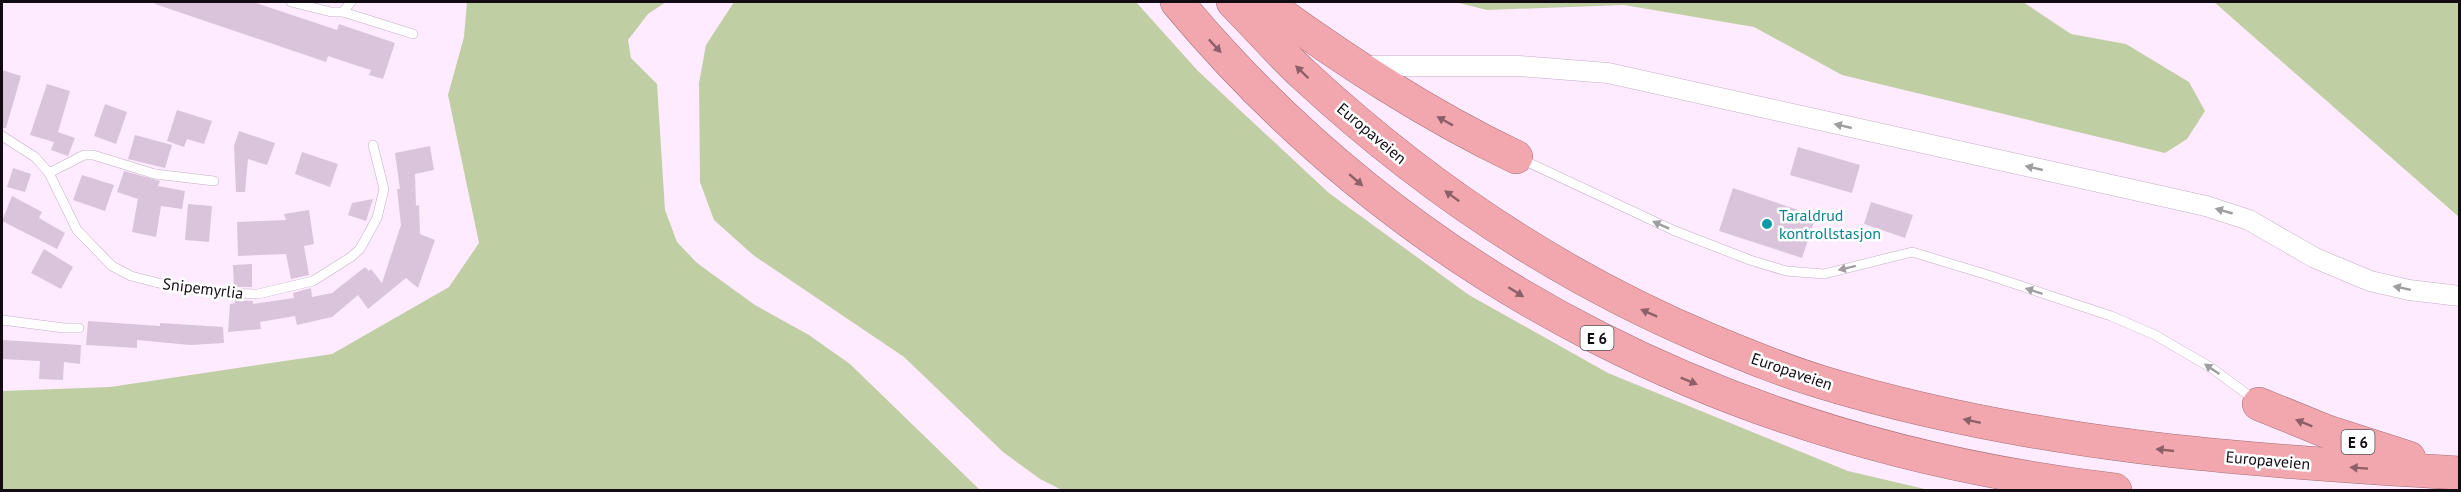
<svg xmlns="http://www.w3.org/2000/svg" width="2461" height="492" font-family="'PT Sans',sans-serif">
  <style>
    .green { fill: #c0cea4 }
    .building { fill: #dac4dc }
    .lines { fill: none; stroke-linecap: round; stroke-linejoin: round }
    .lane-casing { stroke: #c4aec5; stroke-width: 10 }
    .street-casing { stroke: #c4aec5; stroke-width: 21 }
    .highway-casing { stroke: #a47077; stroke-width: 34 }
    .lane { stroke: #fff; stroke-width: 9 }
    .street { stroke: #fff; stroke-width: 20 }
    .highway { stroke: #f2a6ad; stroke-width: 33 }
    .oneway { fill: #8d6068 }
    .oneway2 { fill: #a09da1 }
    .culture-dot { fill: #0f9aa8; stroke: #fff; stroke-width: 2 }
    .labels { text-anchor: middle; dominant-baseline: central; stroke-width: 5; stroke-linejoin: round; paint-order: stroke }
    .shield { fill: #fff; stroke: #59545a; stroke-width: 1.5 }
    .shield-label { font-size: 15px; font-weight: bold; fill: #120b13 }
    .street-label { font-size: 16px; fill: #120b13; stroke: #fff }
    .culture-label { font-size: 16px; fill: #0d838f; stroke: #fff; text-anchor: start }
  </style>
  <rect width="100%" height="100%" fill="#feebff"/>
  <g class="green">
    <polygon points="467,2 666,2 648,14 628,40 631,58 657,84 665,210 677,242 697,263 755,305 809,335 850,364 980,490 2,490 2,391 110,387 332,354 449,287 479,243 448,95 464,37"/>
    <polygon points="734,2 1136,2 1198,71 1329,193 1469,295 1608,373 1848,471 1929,490 1062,490 1040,479 1003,452 904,357 753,255 714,220 700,182 699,83 706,45"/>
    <polygon points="1455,2 2023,2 2071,34 2126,44 2189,82 2205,111 2187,139 2165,153 1842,75 1754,27 1624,5 1487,10"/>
    <polygon points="2214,2 2459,2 2459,217"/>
  </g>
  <g class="building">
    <polygon points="155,2 253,2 337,30 339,24 395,43 383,79 369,75 371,70 355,65 328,56 326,62 155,4"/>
    <polygon points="2,70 21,76 6,128 2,128"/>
    <polygon points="47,84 70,91 58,132 75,138 68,156 51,150 54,142 30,135"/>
    <polygon points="105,104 127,112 116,144 94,136"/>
    <polygon points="177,110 212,121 204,144 187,139 184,147 167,141"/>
    <polygon points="239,131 275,143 267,165 248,159 245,192 236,192 234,146"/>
    <polygon points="135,135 172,145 165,168 128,159"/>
    <polygon points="430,146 434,170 415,174 416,206 419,205 420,234 435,240 418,288 406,278 368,309 358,295 332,317 297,325 295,316 260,322 261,329 228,332 230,304 235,303 235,300 253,301 253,304 294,298 293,293 311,288 312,297 332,293 365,267 369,271 371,269 382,283 401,225 397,189 400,189 395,153"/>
    <polygon points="1798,147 1860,165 1852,193 1790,175"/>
    <polygon points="302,152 338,164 330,187 295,174"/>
    <polygon points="13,168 31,174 25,192 7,187"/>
    <polygon points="124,171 160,181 158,186 185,191 182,209 161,206 156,237 132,232 138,199 117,192"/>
    <polygon points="82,175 114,185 105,211 73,200"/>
    <polygon points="1733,188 1816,216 1802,258 1719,231"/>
    <polygon points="12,196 42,212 39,218 65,233 57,249 2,221"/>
    <polygon points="373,199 366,221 348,215 352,203"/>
    <polygon points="1871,202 1913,215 1905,238 1864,224"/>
    <polygon points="188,204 212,206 209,242 185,240"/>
    <polygon points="309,210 314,244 304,246 309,275 291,279 286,254 238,256 237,222 286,220 284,214"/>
    <polygon points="44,249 73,267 61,289 31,273"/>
    <polygon points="252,264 252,287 234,287 233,265"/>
    <polygon points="88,321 160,326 160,323 223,327 224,343 190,345 137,340 137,348 86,345"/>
    <polygon points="3,340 81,345 80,364 64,362 63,380 39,379 40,361 2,359"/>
  </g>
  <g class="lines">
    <defs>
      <g id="lane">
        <polyline points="291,2 331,12 343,12 351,2"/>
        <polyline points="343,12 413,34"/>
        <polyline points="2,136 35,157 49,173 77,230 112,266 131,276 170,286 218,293 258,294 313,281 351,257 360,249 377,218 384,189 373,145"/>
        <polyline points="1521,159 1675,231 1750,260 1786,271 1824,274 1912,252 1988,275 2111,316 2155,335 2210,367 2255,400"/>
        <polyline points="49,173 84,155 93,155 155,174 214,181"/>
        <polyline points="2,320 64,328 79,328"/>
      </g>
      <polyline id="street" points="1362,66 1519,66 1608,73 2206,206 2249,220 2315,258 2370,281 2409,290 2460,296"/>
      <g id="highway">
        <path d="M1177,2c239,287 570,445 938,488"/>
        <path d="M1233,2c24,24 46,50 71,73 121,112 257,203 408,266 36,15 72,30 109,41 207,63 423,79 639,91"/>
        <path d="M1264,2c80,58 162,112 252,155"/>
        <polyline points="2259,404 2328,432 2409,458"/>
      </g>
    </defs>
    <use href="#lane" class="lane-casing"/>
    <use href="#street" class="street-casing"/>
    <use href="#highway" class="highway-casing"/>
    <use href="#lane" class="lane"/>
    <use href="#street" class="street"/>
    <use href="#highway" class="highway"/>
  </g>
  <defs><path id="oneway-solid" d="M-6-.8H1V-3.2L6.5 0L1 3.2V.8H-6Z" transform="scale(1.5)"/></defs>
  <g class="oneway">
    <use href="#oneway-solid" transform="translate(1215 46) rotate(47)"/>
    <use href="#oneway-solid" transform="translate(1302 72) rotate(-136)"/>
    <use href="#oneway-solid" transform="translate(1445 121) rotate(-151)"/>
    <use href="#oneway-solid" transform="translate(1356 180) rotate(41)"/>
    <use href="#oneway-solid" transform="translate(1452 196) rotate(-144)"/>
    <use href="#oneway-solid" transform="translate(1516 292) rotate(32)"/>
    <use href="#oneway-solid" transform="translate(1649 313) rotate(-156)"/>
    <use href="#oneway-solid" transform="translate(1689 381) rotate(22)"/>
    <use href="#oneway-solid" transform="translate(1972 421) rotate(-168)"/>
    <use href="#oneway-solid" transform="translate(2304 423) rotate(-158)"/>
    <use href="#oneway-solid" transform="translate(2165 450) rotate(-174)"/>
    <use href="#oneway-solid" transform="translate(2359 468) rotate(-176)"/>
  </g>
  <g class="oneway2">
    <use href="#oneway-solid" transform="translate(1843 126) rotate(-167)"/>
    <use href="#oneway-solid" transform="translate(2034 168) rotate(-167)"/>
    <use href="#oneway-solid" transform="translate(2224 211) rotate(-164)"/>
    <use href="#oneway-solid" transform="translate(1661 225) rotate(-156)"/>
    <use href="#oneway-solid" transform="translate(1847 268) rotate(166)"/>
    <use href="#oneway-solid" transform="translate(2402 288) rotate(-168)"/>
    <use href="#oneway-solid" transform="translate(2034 291) rotate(-162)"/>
    <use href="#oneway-solid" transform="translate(2212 369) rotate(-146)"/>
  </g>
  <circle class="culture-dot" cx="1767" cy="224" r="6"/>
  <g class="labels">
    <g class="shield">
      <rect x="1580.5" y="326" width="33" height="24" rx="4.5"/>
      <rect x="2341.5" y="430" width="33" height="24" rx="4.5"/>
    </g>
    <g class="shield-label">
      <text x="1597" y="338">E 6</text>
      <text x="2358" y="442">E 6</text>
    </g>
    <g class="street-label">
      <text transform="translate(1372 133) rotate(40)">Europaveien</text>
      <text transform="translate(203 288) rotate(7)">Snipemyrlia</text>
      <text transform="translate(1792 371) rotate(19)">Europaveien</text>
      <text transform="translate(2268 460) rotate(5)">Europaveien</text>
    </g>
    <g class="culture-label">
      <text x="1779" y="215">Taraldrud<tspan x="1779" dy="18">kontrollstasjon</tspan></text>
    </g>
  </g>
  <rect width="2461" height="492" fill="none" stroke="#120b13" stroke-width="6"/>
</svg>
